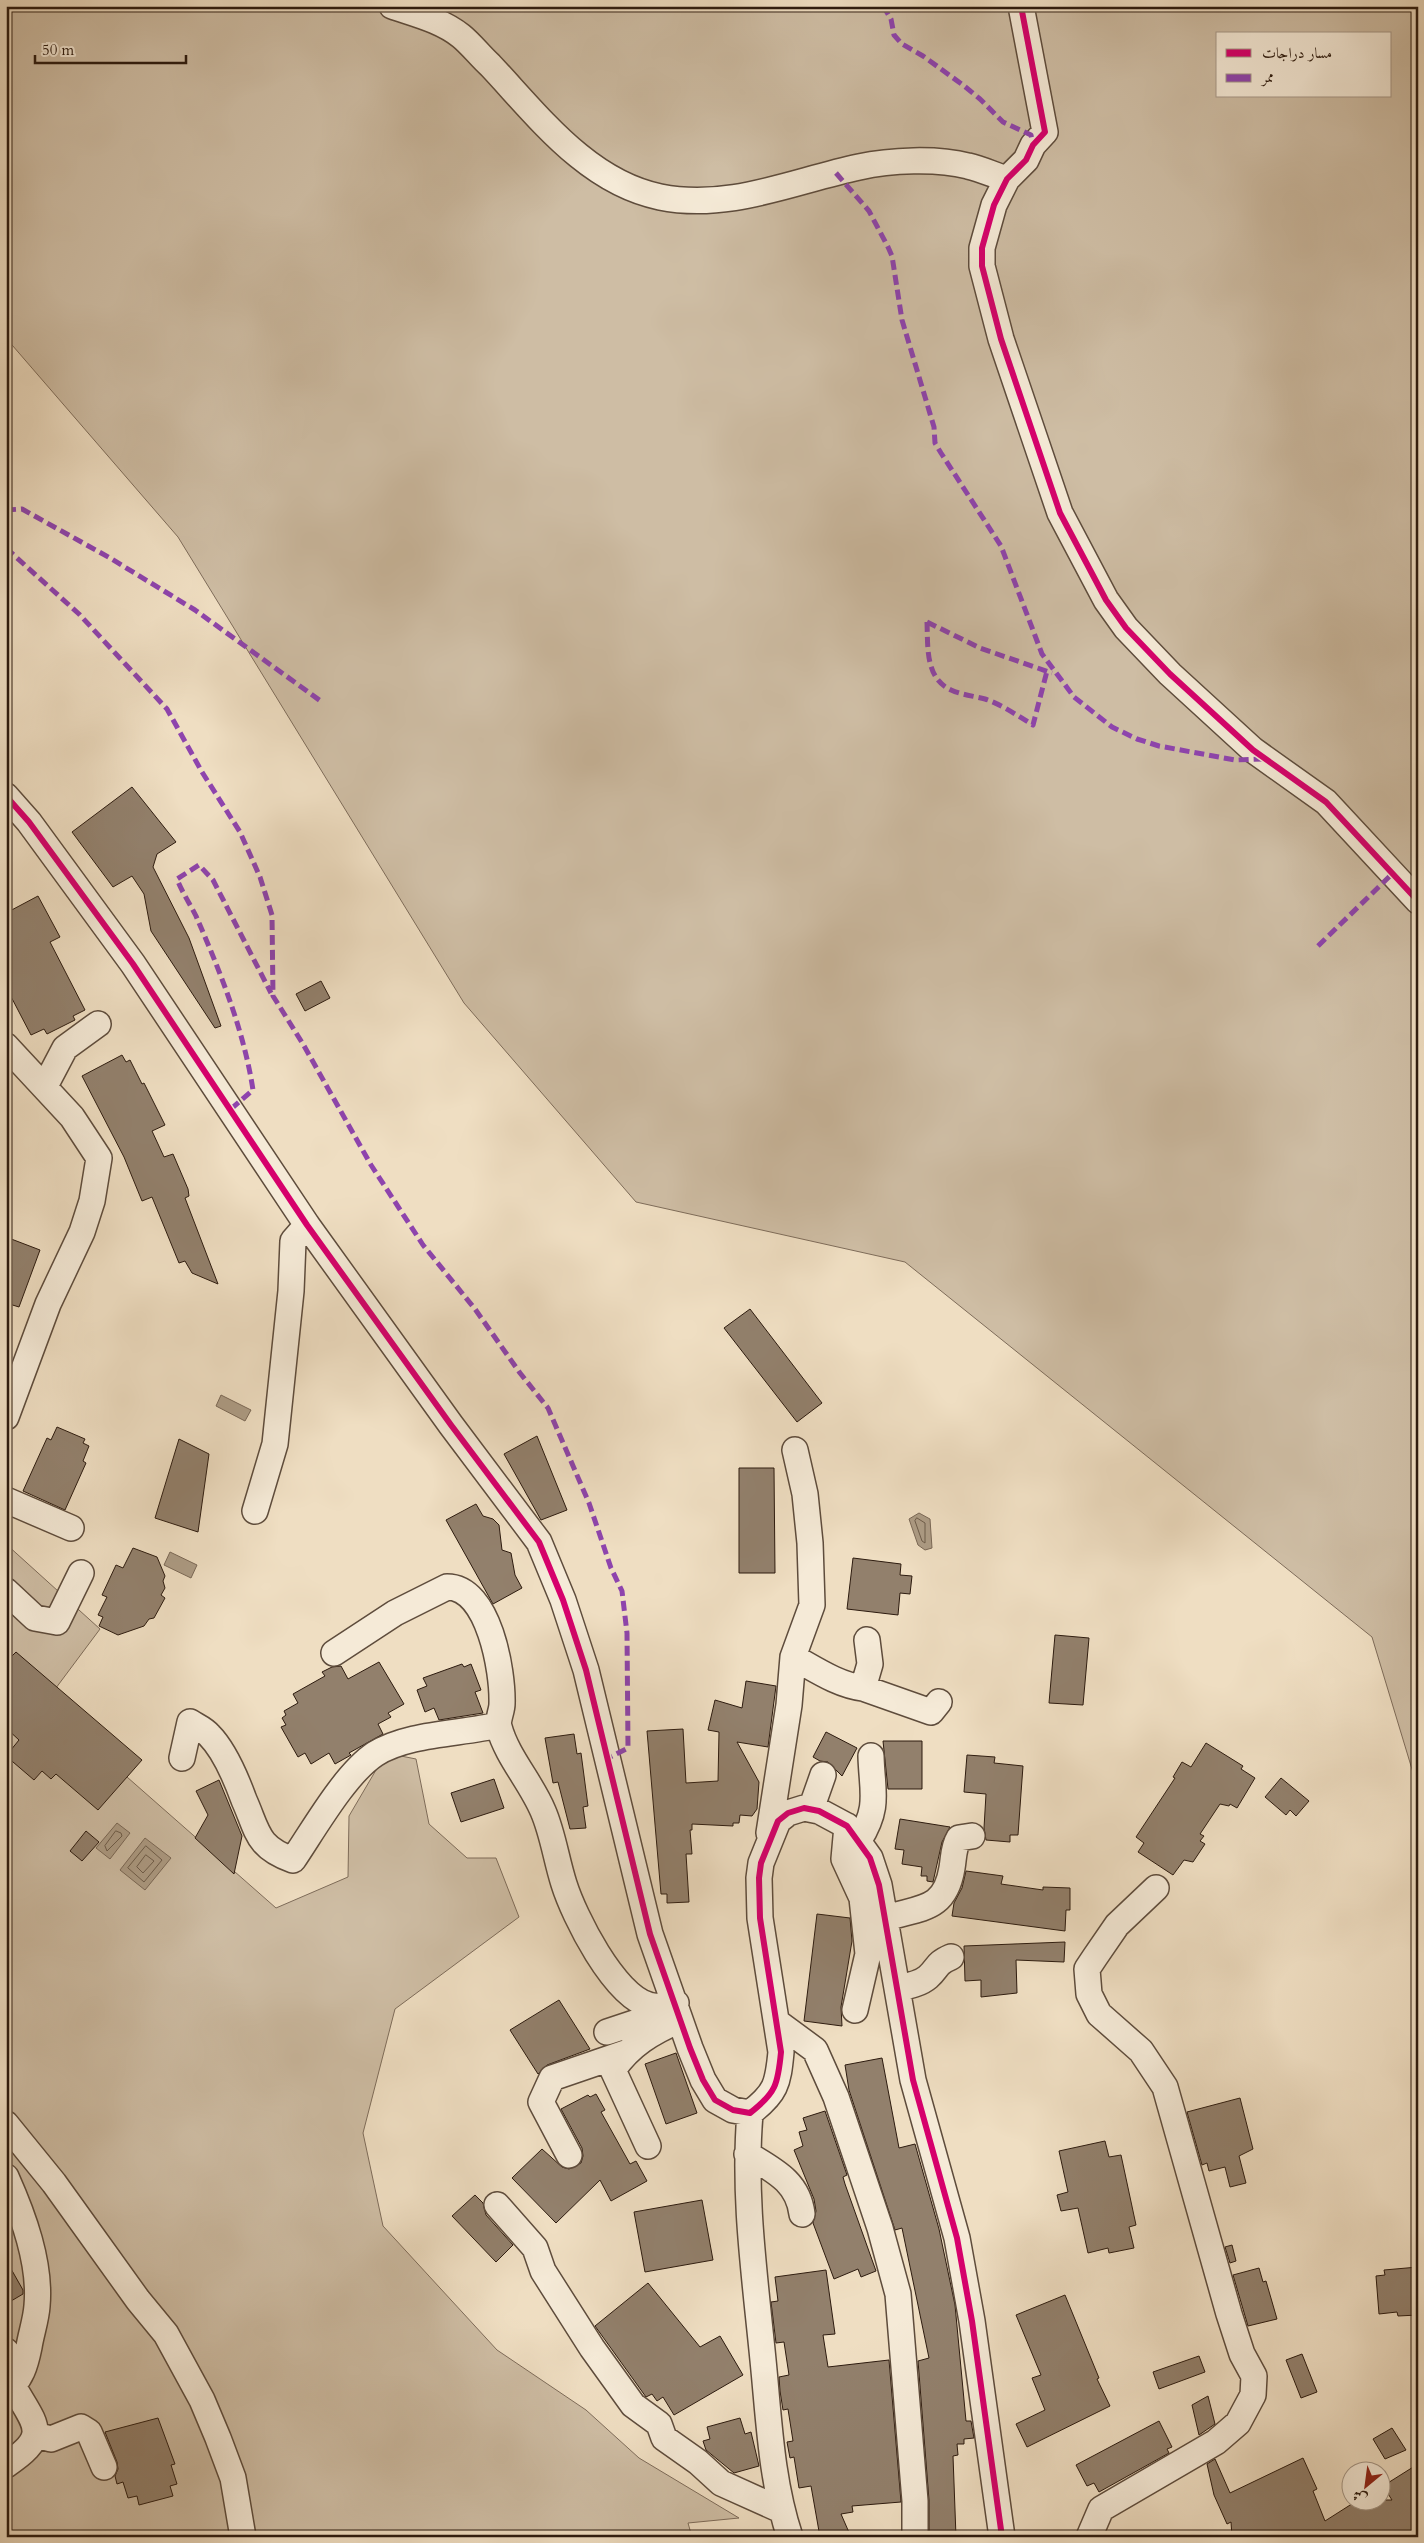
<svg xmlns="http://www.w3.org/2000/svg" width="1424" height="2543" font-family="Cardo,Amiri,serif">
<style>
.green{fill:#cebda4;stroke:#7e6c5a;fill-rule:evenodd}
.water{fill:#ad9c85;stroke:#7a6856}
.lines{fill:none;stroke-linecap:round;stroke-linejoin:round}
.shore{stroke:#6d5c4a;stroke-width:1}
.building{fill:#92806c;stroke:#2d1b0f}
.minor-casing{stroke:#5e4c3c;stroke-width:28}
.minor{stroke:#f5ead7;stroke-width:25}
.quiet{stroke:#8e44ad;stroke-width:5;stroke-dasharray:10 5;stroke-linecap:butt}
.cycleway-casing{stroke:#f5ead7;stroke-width:9}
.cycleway{stroke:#d6006c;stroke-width:6}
</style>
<rect width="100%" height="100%" fill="#efdec2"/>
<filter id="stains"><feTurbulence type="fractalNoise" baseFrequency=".004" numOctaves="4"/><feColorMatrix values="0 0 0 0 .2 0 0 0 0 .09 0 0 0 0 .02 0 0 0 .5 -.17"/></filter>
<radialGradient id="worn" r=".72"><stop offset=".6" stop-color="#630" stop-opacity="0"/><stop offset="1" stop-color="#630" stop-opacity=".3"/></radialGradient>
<path class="green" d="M6,6H1418V1789L1372,1637L905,1262L636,1202L464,1003L178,537L6,338ZM1218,34H1390V96H1218Z
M6,1544L100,1629L44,1704L276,1908L348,1877L349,1816L386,1753L416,1759L429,1824L467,1858H496L519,1917L395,2009L363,2133L383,2226L497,2350L586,2410L639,2458L739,2518L688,2523L692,2537H6Z"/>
<path class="water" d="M221,1395L251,1410L245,1421L216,1406Z
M919,1513L930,1519L932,1548L925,1550L918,1545L909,1519Z
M170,1552L197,1565L191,1578L164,1565Z
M117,1823L130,1833L110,1859L96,1848Z
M145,1838L171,1858L145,1890L120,1870Z"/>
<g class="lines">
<path class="shore" d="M917,1518L925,1523V1543L922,1541L915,1521Z
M116,1831L121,1833L122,1836L107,1851L105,1846Z
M146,1846L162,1860L144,1882L128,1868Z
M146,1855L154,1861L143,1873L137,1867Z"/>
</g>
<path class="building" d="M132,787L176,842L157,854L153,867L189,938L221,1026L215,1028L151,931L144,894L132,876L113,887L72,832Z
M38,896L60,937L50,942L85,1010L73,1016L75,1020L47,1034L44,1029L31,1035L6,987V913Z
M321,981L330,998L305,1011L296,994Z
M122,1055L126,1062L130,1060L142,1084L144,1083L165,1125L152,1131L164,1157L173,1154L188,1189L189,1196L185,1198L218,1284L192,1273L185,1261L179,1263L152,1197L142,1201L124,1157L82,1076Z
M6,1237L40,1250L19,1307L6,1303Z
M750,1309L822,1403L797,1422L724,1328Z
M57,1427L85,1439L83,1443L89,1446L83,1461L86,1463L65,1510L23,1491L47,1438L51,1440Z
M537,1436L567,1510L541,1520L504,1454Z
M179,1439L209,1454L198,1532L155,1518Z
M739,1468H774L775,1573H739Z
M476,1504L483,1516L493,1519L499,1525L502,1550L511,1553L515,1575L522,1588L493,1604L446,1520Z
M133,1548L157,1557L165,1576L163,1581L165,1588L161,1595L165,1598L154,1618L149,1619L144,1626L118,1635L99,1626L103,1617L98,1615L107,1597L102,1595L116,1565L123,1568Z
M853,1558L901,1564L900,1575L912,1576L910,1594L900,1593L898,1615L847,1609Z
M1055,1635L1089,1638L1083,1705L1049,1703Z
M16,1652L142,1760L98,1810L56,1774L51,1779L42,1771L34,1780L6,1756L19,1740L6,1728V1662Z
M379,1662L404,1704L388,1713L391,1717L378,1724L383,1734L349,1753L351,1755L335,1764L329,1753L311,1764L305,1753L298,1757L281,1727L286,1725L282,1718L286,1715L284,1711L298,1703L293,1694L325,1676L322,1672L332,1667L341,1666L348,1679Z
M462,1664L464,1667L471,1664L481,1690L475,1692L483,1713L439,1720L434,1708L425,1712L417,1690L427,1686L423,1678Z
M746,1681L776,1686L768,1747L737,1742L759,1782L757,1809L752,1816L740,1815L739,1823H733V1826L692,1824V1830H690L692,1854H686L689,1902L667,1903V1894H661L647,1731L683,1729L686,1783L718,1781L719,1732L708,1730L715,1700L742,1708Z
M826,1732L857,1748L842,1776L828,1762L820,1761L813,1757Z
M574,1734L577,1754L581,1753L588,1806L583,1807L586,1828L570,1829L558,1782L553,1783L545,1738Z
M883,1741H922V1789H888Z
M1206,1743L1243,1766L1241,1769L1255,1778L1237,1808L1230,1804L1229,1806L1220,1804L1200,1834L1204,1836L1200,1841L1205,1844L1193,1862L1184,1860L1173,1875L1138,1852L1144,1843L1136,1837L1175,1778L1173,1777L1182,1762L1191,1767Z
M967,1755L995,1757L994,1763L1023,1766L1018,1835H1010V1842L986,1840L984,1828L986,1794L964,1792Z
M1281,1778L1309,1801L1296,1816L1290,1810L1286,1815L1265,1797Z
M494,1779L504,1808L461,1822L451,1793Z
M219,1780L242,1836L234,1874L195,1838L208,1815L196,1791Z
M900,1819L950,1827L942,1842L933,1882L927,1881V1876H921L922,1867L902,1864L904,1850L895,1849Z
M86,1831L99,1842L82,1861L70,1851Z
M966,1871L1003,1876L1001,1884L1043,1890V1887L1070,1888V1910H1066L1065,1931L952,1916L954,1903L962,1888Z
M817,1914L850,1918L852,1941L841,2007L842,2026L804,2021Z
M1065,1942L1064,1962L1016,1960L1017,1993L981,1997V1980L965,1981L964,1946Z
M559,2000L590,2049L547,2065L538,2074L510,2030Z
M676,2053L697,2113L666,2124L645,2064Z
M882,2058L899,2148L915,2144L939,2229L955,2305L966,2421H971L974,2438L964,2439V2444H957L958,2455L953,2456L956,2537L929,2535V2500L918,2361L929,2358L902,2228L895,2230L849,2090L845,2065Z
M596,2094L605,2110L601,2112L630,2164L636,2161L647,2181L611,2201L600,2180L556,2223L512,2178L542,2149L562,2167L569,2169L581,2163L583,2156L582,2148L561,2109L588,2095L590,2097Z
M1240,2098L1253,2149L1239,2156L1246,2183L1230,2187L1225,2167L1209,2171L1207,2163L1202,2165L1187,2112Z
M825,2111L847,2175L843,2177L845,2184L876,2271L861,2277L858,2269L834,2279L813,2223L816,2211L814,2199L794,2150L803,2146L799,2132L807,2130L803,2118Z
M1105,2141L1109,2157L1121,2155L1136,2225L1129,2227L1134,2248L1109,2253L1108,2248L1088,2253L1078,2208L1061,2211L1057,2195L1068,2192L1059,2151Z
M475,2195L483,2203L486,2215L513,2245L496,2262L452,2216Z
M702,2200L713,2260L645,2272L634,2212Z
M1232,2245L1236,2261L1230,2263L1225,2247Z
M6,2260L23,2290V2294L6,2304Z
M1418,2267V2315L1398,2316L1397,2312L1379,2314L1376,2276L1385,2275L1384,2270Z
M1259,2268L1263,2282L1266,2281L1277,2319L1248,2326L1233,2275Z
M826,2270L835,2334L823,2335L828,2367L889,2360L901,2502L852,2506L853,2512L841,2514L851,2537H820L811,2486L799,2488L794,2457L790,2458L787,2442L793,2441L788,2409L783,2410L780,2391L779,2377L789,2375L784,2342L776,2343L771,2302L778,2301L775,2277Z
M648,2283L700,2347L720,2336L743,2375L674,2415L663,2397L657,2401L652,2394L646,2397L595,2326Z
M1065,2295L1099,2378L1097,2379L1110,2406L1027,2447L1016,2424L1045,2410L1032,2378L1041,2375L1016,2315Z
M1302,2354L1317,2392L1301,2398L1286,2360Z
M1199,2356L1205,2372L1159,2389L1153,2372Z
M1208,2396L1215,2424L1199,2435L1192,2405Z
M158,2418L175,2464L171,2465L177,2484L170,2486L173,2496L139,2505L137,2496L128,2498L123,2482L117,2484L115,2476L118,2469L117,2462L105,2432Z
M740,2418L745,2434L751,2432L759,2466L734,2473L706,2450L703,2441L710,2439L707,2427Z
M1159,2421L1172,2447L1167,2449L1169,2453L1099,2492L1094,2483L1087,2486L1076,2465Z
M1392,2428L1406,2450L1385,2459L1373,2439Z
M1303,2458L1317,2489L1313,2491L1325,2521L1358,2500H1392L1383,2486L1418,2464V2526L1401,2537H1232L1231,2522L1227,2524L1214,2495L1207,2464L1215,2459L1230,2493Z"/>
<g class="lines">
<defs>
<path id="minor" d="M392,6C415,14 441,20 461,36C471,44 480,56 490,65C538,116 587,182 660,197C729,211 793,181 859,167C890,160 937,158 968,166C981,169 994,175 1007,179
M1021,6L1045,132L1033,145L1026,160L1007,179L994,205L982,248V266L1001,339L1060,513L1106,600L1126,628L1170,674L1253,750L1326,802L1418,901
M6,796L29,822L133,964L307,1225L451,1425L539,1542L563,1600L586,1670L650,1934L690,2048L703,2080L715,2100L733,2110L750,2113C776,2093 778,2084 781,2052L760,1918L759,1878L761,1863L778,1821L788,1813L804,1808L819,1811L847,1826L870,1858L879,1885L913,2080L957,2238L972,2321L1002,2537
M6,1046L72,1117L99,1158L92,1201L82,1232L48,1304L6,1417
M45,1086L65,1048L98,1024
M6,1500L71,1528
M255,1511L275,1444L291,1291L293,1241L307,1225
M6,1591L35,1618L57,1622L81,1573
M334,1653L395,1613L447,1587C489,1587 503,1671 502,1704C502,1711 497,1720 499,1727C507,1757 531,1782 543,1811C553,1834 556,1859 564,1884C574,1916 614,1996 649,2005C657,2008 668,2005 676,2003
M793,1657C815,1669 838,1685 863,1688L870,1664L867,1640
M863,1688L931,1712L939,1702
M182,1758L190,1722C196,1726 204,1729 209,1735C225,1751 236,1778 244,1800C258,1831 256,1847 293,1860C314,1829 345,1774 375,1754C408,1733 461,1734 498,1725
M811,1809L823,1775
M847,1826L844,1859L862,1898L868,1954L855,2010
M769,1833L789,1705L793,1657L812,1605L810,1543L805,1494L795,1450
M859,1840C880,1807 872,1792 871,1756
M886,1918C921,1907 945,1911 952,1868C954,1857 953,1848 959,1838L972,1836
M898,1988C908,1986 920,1984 928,1977C939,1967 935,1964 951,1957
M777,2022L815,2050L836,2097L880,2228L898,2294L915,2501V2537
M607,2032L646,2019L661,2006
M750,2113C743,2197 755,2277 763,2360C769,2419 771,2480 790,2537
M6,2124L54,2183L138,2300L166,2334L202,2400L218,2438L233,2478L243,2537
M648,2146L613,2070C630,2045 652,2032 680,2020
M747,2154C773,2170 798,2181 802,2214
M569,2155L541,2102L552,2078L625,2053
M6,2177C23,2215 41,2263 37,2306C36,2320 31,2334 29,2347C26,2362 21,2383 6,2389
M497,2205L535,2248L543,2271L592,2348L633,2405L659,2424L664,2438L698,2462L721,2483L781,2510
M6,2351L12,2359L17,2378
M36,2435L51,2439L81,2427L89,2432L104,2467
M6,2465C51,2435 36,2426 13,2386
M1089,2537L1101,2509L1216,2442L1238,2423L1253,2395L1254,2376L1242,2354L1229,2314L1165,2087L1141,2051L1099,2014L1089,1994L1087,1969L1095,1957L1117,1925L1156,1888"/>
</defs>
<use href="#minor" class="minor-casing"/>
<use href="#minor" class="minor"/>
<path class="quiet" d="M883,6L891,19L894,35L902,44L923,56L963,85L980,99L1003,122L1031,135L1033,145
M836,173L869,211L888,247L892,256L902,320L934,427L935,443L941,453L1001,546L1042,654L1074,697L1112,727L1137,739L1159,746L1235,760L1264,759
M6,510L22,509L110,558L195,610L322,702
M6,548L79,614L167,709L202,772L240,832L260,877L272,915L273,996L303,1044L371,1165L423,1245L475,1309L520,1373L548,1408L589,1503L611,1568L622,1591L627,1633L628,1748L608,1758
M927,622C928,647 925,678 951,690C962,695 974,696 985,699C1001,704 1018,716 1033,725L1047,671
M927,622L980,648L1052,673
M1318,946L1392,874
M231,1109L253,1090C244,1031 220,971 196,916C190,904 182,892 177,879L199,865L213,880L271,993"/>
<defs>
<path id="cycleway" d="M1021,6L1045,132L1033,145L1026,160L1007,179L994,205L982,248V266L1001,339L1060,513L1106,600L1126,628L1170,674L1253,750L1326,802L1418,901
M6,796L29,822L133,964L307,1225L451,1425L539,1542L563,1600L586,1670L650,1934L690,2048L703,2080L715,2100L733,2110L750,2113C776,2093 778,2084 781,2052L760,1918L759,1878L761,1863L778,1821L788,1813L804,1808L819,1811L847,1826L870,1858L879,1885L913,2080L957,2238L972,2321L1002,2537"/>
</defs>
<use href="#cycleway" class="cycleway-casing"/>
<use href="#cycleway" class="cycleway"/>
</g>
<rect width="1424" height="2543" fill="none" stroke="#efdec2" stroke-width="25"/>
<rect x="8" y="8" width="1409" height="2528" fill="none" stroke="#2d1b0f" stroke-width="2.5"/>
<rect x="12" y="12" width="1399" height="2518" fill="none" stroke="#2d1b0f"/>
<rect x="1216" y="32" width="175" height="65" fill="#f5ead7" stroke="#a59787"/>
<rect x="1226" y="49" width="25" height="8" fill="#d6006c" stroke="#a59787"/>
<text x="1262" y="58" font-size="15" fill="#2d1b0f">مسار دراجات</text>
<rect x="1226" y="74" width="25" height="8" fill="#8e44ad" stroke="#a59787"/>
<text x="1262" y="82" font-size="15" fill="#2d1b0f">ممر</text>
<g transform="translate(1366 2486) rotate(209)"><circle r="24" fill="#f5ead7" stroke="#a59787"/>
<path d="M0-4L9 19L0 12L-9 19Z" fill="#8f2418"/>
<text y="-8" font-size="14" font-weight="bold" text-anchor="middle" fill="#2d1b0f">ش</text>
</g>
<path d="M35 55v8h151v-8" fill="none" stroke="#2d1b0f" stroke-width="2.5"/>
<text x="42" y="55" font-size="15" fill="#2d1b0f" stroke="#f5ead7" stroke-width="4" paint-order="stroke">50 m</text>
<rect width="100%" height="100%" filter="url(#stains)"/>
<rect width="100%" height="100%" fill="url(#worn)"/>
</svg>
